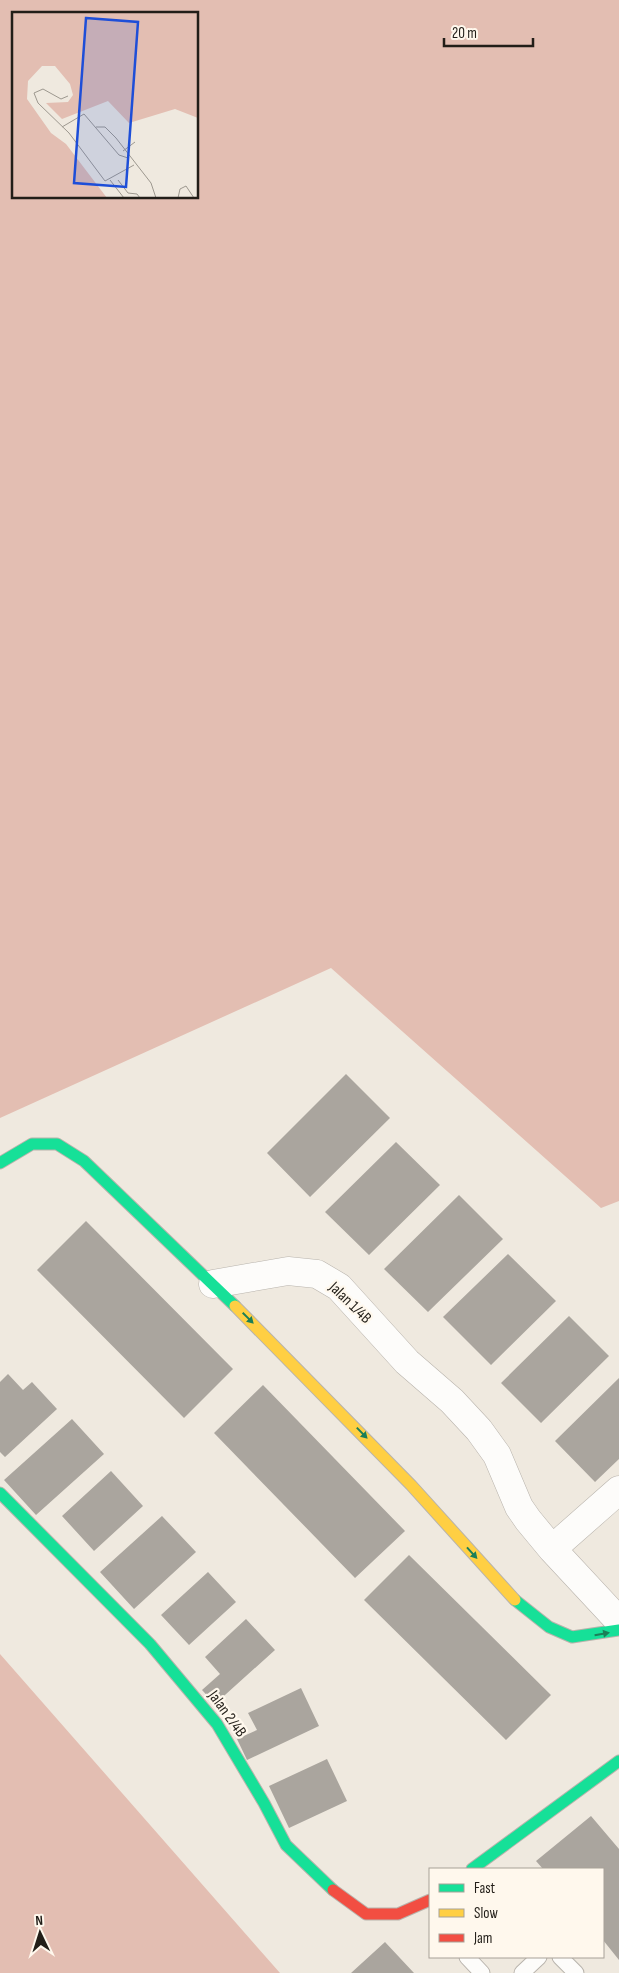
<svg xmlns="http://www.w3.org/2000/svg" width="619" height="1973" font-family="'Sofia Sans Condensed',sans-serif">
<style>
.forest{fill:#e3beb2;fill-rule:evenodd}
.building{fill:#aaa59e}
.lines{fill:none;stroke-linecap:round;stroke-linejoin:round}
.lane-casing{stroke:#b8b3ac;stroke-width:17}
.street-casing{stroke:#b8b3ac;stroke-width:29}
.fast-casing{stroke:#b8b3ac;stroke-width:13}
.slow-casing{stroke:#b8b3ac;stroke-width:13}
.jam-casing{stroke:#b8b3ac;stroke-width:13}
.lane{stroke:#fdfcfa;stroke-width:15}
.street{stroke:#fdfcfa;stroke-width:28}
.fast{stroke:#16e098;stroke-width:11}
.slow{stroke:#ffcf43;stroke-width:11}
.jam{stroke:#f24e42;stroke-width:11}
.oneway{fill:#1c7f58}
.labels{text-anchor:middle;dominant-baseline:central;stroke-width:4.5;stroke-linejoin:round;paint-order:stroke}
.street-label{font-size:16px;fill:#221e18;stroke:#fff8ed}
.inset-road{fill:none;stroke:#9d988f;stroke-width:1}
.view{fill:#1d4ed8;fill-opacity:0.15;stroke:#1d4ed8;stroke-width:2.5}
.inset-edge{fill:none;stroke:#221e18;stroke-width:2.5}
</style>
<rect width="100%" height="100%" fill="#efe9df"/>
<path class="forest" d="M0,0H619V1201L601,1208L331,968L0,1118ZM14,14H198V198H14Z
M0,1654L280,1973H0Z"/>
<path class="building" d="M346,1074L390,1118L310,1197L267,1153Z
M396,1142L440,1185L369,1255L325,1212Z
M459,1195L503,1239L428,1312L384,1269Z
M86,1221L233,1369L184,1418L37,1270Z
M508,1254L556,1301L491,1365L443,1317Z
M569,1316L609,1356L541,1423L501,1383Z
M8,1374L23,1390L32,1382L57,1409L5,1457L0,1452V1382Z
M619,1378V1459L595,1482L555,1441Z
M263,1385L405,1531L355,1578L214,1433Z
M72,1419L104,1454L36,1515L4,1480Z
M111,1471L143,1506L94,1551L62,1516Z
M162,1516L196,1552L134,1609L100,1572Z
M409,1555L551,1695L506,1740L364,1600Z
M208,1572L236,1602L189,1645L161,1615Z
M246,1619L275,1650L215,1704L202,1690L220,1674L205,1657Z
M301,1688L319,1726L247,1760L237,1739L257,1730L248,1713Z
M327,1759L347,1801L289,1828L269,1786Z
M591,1816L619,1849V1960L603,1940V1869H543L536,1861Z
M385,1942L414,1973H351Z"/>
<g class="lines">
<defs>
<path id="lane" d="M467,1957L482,1973
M560,1957L576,1973
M522,1973L539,1957"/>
<path id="street" d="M213,1284L288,1271L317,1274L339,1287L407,1362L452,1401L479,1430L497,1455L519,1507L528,1520L552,1549L619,1621
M552,1549L619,1490"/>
<path id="fast" d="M0,1163L32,1144H57L84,1161L235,1306
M0,1493L150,1644L217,1724L264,1803L286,1845L333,1890
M515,1600L549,1627L572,1637L619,1630
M472,1869L619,1761"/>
<path id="slow" d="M235,1306L411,1485L515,1600"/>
<path id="jam" d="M333,1890L366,1914H398L430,1900"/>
</defs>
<use href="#lane" class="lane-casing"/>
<use href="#street" class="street-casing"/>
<use href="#fast" class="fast-casing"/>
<use href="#slow" class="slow-casing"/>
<use href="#jam" class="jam-casing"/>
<use href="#lane" class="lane"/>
<use href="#street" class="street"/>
<use href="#fast" class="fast"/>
<use href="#slow" class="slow"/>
<use href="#jam" class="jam"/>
</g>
<defs><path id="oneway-solid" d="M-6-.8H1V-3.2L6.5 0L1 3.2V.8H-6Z" transform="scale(1.25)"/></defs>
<g class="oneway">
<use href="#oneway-solid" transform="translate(248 1318) rotate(45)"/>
<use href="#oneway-solid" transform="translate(362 1433) rotate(46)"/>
<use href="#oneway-solid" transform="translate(472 1553) rotate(48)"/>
<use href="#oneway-solid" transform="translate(602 1634) rotate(-10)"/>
</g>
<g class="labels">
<g class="street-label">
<text transform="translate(350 1303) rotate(44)">Jalan 1/4B</text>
<text transform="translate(227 1714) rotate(54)">Jalan 2/4B</text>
</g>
</g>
<g transform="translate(12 12)">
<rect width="186" height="186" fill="#efe9df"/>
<path d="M0,1H186V106L163,97L117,111L96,89L50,107L34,91L56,90L61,83L58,72L43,54H30L16,69L15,87L39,121L54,132L95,186H0Z" fill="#e3beb2"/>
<path class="inset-road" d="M56,84L49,87L31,77L22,81L26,91L57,121L93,169L122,153M50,115L72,102L107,143L116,146M84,115H93L104,126L139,171L144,186M111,139L123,130M98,168L112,186M106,168L116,181L125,182L128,186M166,186L168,177L174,174L182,186"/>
<path class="view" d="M74,6L126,10L114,175L62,171Z"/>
<rect width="186" height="186" class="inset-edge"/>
</g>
<rect x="429" y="1868" width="175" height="90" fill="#fff8ed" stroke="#a7a198"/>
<rect x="439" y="1884" width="25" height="8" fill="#16e098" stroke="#a7a198"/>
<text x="474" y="1893" font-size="15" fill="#221e18">Fast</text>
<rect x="439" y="1909" width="25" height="8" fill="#ffcf43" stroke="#a7a198"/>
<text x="474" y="1918" font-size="15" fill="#221e18">Slow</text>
<rect x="439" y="1934" width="25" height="8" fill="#f24e42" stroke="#a7a198"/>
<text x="474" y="1943" font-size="15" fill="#221e18">Jam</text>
<g transform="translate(40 1933) rotate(356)" stroke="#fff8ed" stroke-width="4" paint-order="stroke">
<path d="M0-4L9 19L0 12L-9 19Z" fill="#221e18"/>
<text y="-8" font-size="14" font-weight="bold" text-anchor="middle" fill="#221e18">N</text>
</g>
<path d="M444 38v8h89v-8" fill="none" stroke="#221e18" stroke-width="2.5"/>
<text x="452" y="38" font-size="15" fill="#221e18" stroke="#fff8ed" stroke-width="4" paint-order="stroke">20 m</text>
</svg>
